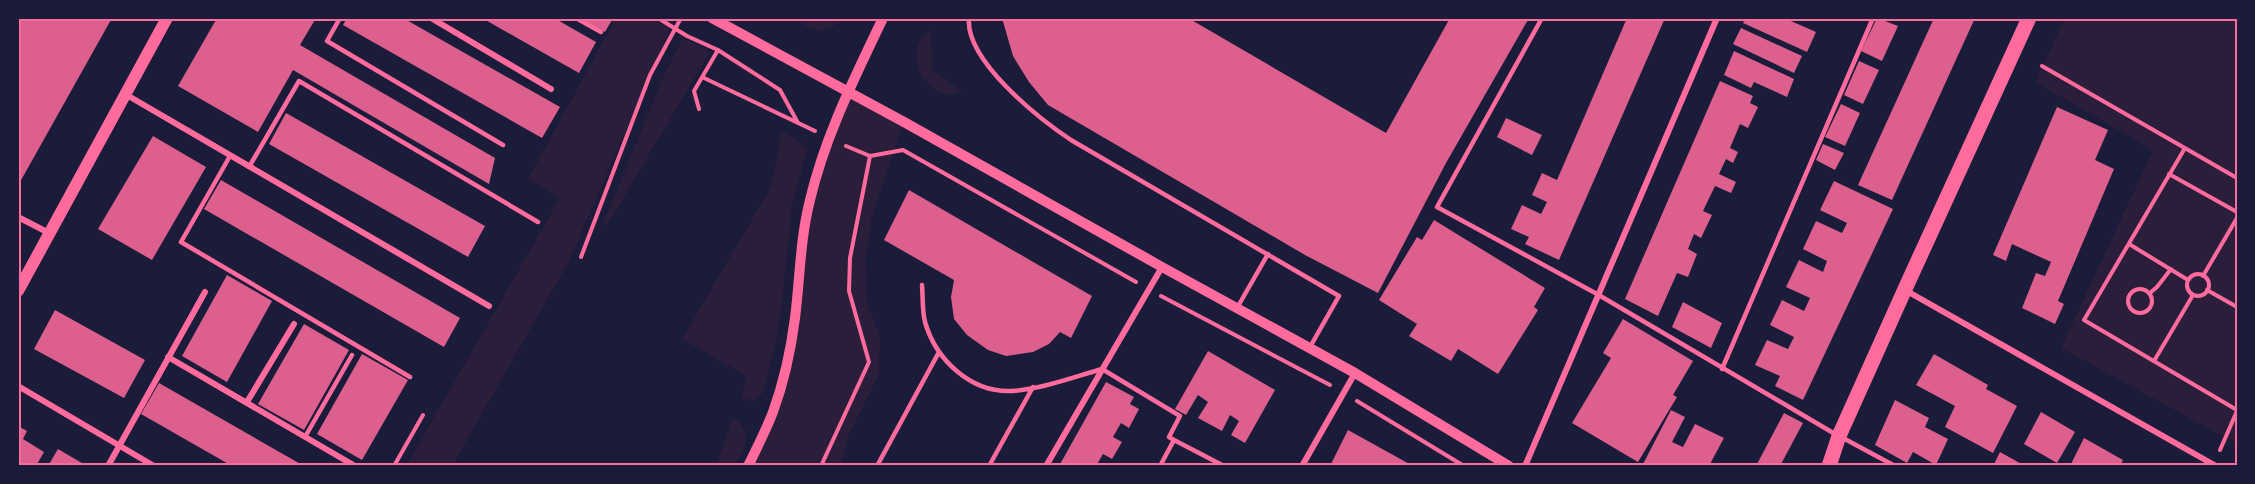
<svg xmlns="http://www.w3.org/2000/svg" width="2255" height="484" font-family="'Noto Serif',serif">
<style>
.green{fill:#2a1e3b}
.building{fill:#dd5f8e}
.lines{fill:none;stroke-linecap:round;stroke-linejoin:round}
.path{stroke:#ff6b9d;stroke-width:4}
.service{stroke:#ff6b9d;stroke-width:4.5}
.minor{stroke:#ff6b9d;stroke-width:6}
.tertiary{stroke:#ff6b9d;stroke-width:10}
.secondary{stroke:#ff6b9d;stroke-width:12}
.primary{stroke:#ff6b9d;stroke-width:15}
.neatline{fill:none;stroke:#ff6b9d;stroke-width:2}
</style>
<rect width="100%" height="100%" fill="#1b1b3a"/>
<path class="green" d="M616,18H651L670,29L568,263L452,466H406L560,198L528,179Z
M792,18H844C823,37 815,31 792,18Z
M2065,18H2237V444L2061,348L2153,150L2035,82Z
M931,31L932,70L961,91C929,108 897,49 931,31Z
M683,38L710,52L606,227L603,224L662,80Z
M847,92L904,122L872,216L866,258L867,304L880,336L879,375L849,434L841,466H748L786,364L809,201Z
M782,131L807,148L792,206L781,312L774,349L763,393L753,401L741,397L747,376L682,339L771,187Z
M733,417C755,434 745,446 735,466H716Z"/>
<path class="building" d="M18,18H112L20,182L18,181Z
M217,18H316L300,45L495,158L489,184L293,70L258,132L178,86Z
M347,18H403L560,107L542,138L343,25Z
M482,18H554L596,42L579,73Z
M580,18H613L605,32Z
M1002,18H1188L1386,133L1450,18H1529L1446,163L1378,293L1305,255L1048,105L1029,82L1013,56Z
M1627,18H1665L1559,260L1525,244L1529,237L1511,229L1522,205L1541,214L1547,202L1532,195L1542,173L1557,180Z
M1745,18H1784L1816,32L1807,52L1743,23Z
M1877,18L1898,26L1882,61L1861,51Z
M1934,18H1975L1892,200L1858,185Z
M1741,28L1802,56L1794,73L1733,44Z
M1734,51L1794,79L1787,97L1754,82L1751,88L1724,75Z
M1859,61L1879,70L1863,104L1844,95Z
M1720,81L1753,96L1750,103L1758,107L1748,128L1740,124L1730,148L1738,152L1733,163L1726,159L1719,174L1736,182L1731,193L1715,186L1703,211L1712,215L1701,238L1694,234L1688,249L1697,254L1688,277L1677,273L1658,316L1625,299Z
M1841,104L1860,113L1845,146L1825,137Z
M2057,107L2108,130L2095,160L2114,169L2058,301L2064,304L2055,324L2022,308L2036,273L2045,276L2051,262L2012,244L2006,261L1993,255Z
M286,113L485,226L468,257L269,144Z
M1506,118L1542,135L1532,155L1497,137Z
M153,136L206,167L152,260L98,229Z
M1823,144L1844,153L1835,170L1816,160Z
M221,180L460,318L444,347L204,209Z
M1834,181L1893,209L1803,400L1775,386L1780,376L1755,365L1767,340L1788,349L1794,337L1770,325L1782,300L1804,311L1810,298L1786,287L1799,260L1823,272L1827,261L1803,249L1816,221L1842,233L1847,223L1820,210Z
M909,190L1092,296L1071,338L1060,332L1049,344L1033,352L1006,356L988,350L967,335L954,319L951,297L954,280L884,240Z
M1434,220L1545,288L1534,307L1538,310L1498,374L1458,349L1451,361L1409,336L1417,324L1379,300L1417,237L1422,240Z
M227,275L272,301L227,382L182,356Z
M1683,302L1722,323L1711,348L1672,327Z
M55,310L145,360L124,398L34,349Z
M1623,319L1693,361L1673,395L1677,397L1638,462L1572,423L1611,358L1603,353Z
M304,324L349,350L304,430L258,404Z
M1208,351L1275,390L1245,443L1231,435L1239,421L1230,415L1222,431L1198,418L1208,402L1198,395L1186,415L1175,409Z
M362,354L408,380L362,460L317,434Z
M1934,354L1988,385L1986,389L2017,406L1993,453L1945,427L1955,406L1916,385Z
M1106,382L1134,397L1130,404L1139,409L1129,428L1121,423L1113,437L1122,442L1112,459L1103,454L1096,466H1059Z
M159,383L304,466H232L141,414Z
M1895,400L1929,418L1925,427L1948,439L1936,465L1913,452L1907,463L1875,445Z
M1671,410L1685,417L1672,442L1683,447L1695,424L1724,438L1710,464L1714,466H1642Z
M2041,412L2075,432L2057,463L2024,444Z
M1784,413L1803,423L1780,466H1756Z
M18,426L27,431L23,439L44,452L36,466H18Z
M1348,430L1413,466H1330Z
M2084,438L2123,460L2120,466H2070Z
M58,449L87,466H48Z
M2000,452L2025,466H1993Z"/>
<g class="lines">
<path class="path" d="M658,18L687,36L718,50L780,90L798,123
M2042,66L2237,178
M702,77L815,131
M699,109L694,91L718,50
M846,146L870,156L903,150L1136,282
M2185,148L2084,320L2237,410
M2169,174L2237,212
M2129,244L2188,280
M581,257L650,75L681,18
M2187 285a11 11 0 1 1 22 0a11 11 0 1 1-22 0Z
M2203,276L2237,218
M2128 301a12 12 0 1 1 24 0a12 12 0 1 1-24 0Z
M2207,290L2237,307
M2150,293L2157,287L2171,269
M1161,296L1330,385
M2154,361L2193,295
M1357,401L1464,466
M2220,450L2237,411
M394,466L423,415
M821,466L869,362L849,291L850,258L870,156"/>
<path class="service" d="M340,18L327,41L503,145
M576,18L601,32
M969,18C965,60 1038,118 1071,140L1339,296L1310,347
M1542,18L1437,207L1597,294L1835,434
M230,156L181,242L410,377
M249,167L299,81L538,222
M922,285C923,297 922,310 925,322C936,360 971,393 1012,391C1042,389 1074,377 1102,369L1180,416L1169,437L1174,440
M1237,308L1268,254
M1722,369L1873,18
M305,437L352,355
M1843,438L1895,466
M877,466L939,352
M989,466L1033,387
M1160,466L1174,440L1224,466"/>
<path class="minor" d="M431,18L551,89
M125,94L489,306
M18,217L49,233
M1905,290L2216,466
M168,357L355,466
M18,386L154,466
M247,402L294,324
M108,466L205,292
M1046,466L1162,267
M1302,466L1355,373
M1525,466L1717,18"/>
<path class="tertiary" d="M712,18L904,122L1162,267L1355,373L1509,466
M748,466C757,448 766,430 773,412C784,382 791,349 795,318C800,279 800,239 810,200C825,136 855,77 883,18"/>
<path class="secondary" d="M18,291L167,18"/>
<path class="primary" d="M1829,466L1839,436L1905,289L2029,18"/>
</g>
<rect width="2255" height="484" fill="none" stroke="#1b1b3a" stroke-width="39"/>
<rect x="20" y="20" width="2216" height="444" class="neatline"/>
</svg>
